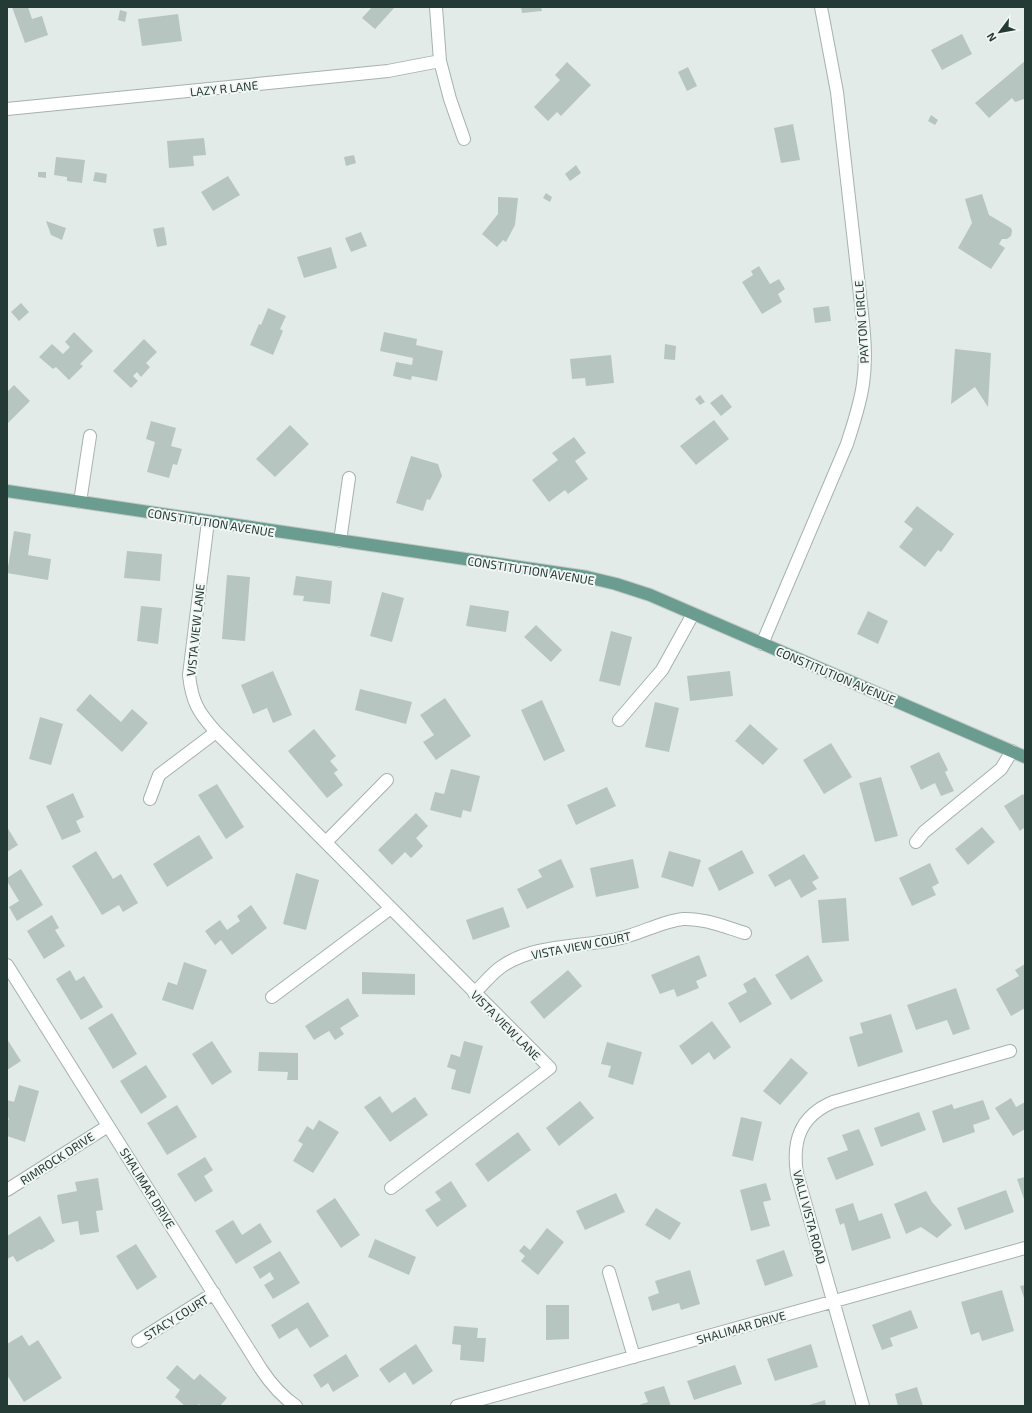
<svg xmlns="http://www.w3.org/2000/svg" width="1032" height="1413" font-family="'Exo 2',sans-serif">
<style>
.building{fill:#b7c5c0}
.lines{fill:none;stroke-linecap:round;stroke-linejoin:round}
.street-casing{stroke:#a5b2ae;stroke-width:14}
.primary-casing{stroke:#c2c8c6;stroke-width:14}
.street{stroke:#fff;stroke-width:12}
.primary{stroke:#6a9c90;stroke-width:12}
.labels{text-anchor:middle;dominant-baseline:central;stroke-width:4;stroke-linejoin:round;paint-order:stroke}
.street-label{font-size:12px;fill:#243a34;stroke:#f2f7f5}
</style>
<rect width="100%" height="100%" fill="#e2ebe7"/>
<path class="building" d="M12,7H28L32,19L42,16L48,35L25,43Z
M372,7H395L375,29L362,18Z
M521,7H541L542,11L522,13Z
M120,10L127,12L125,22L118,20Z
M178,14L182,41L142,46L138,19Z
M962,34L972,54L942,70L931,50Z
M1025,61V95L1024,99L1015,102L1012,98L989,118L975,103Z
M567,62L591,85L561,116L557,112L548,121L534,107L560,80L555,75Z
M688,67L697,86L687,91L678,72Z
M931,115L938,120L935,125L928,121Z
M793,124L800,160L781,163L774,128Z
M204,138L206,155L193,156L194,166L169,168L167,141Z
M354,155L356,163L346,166L344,157Z
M56,157L85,160L82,183L67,181V177L54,175Z
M576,165L581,173L570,181L565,174Z
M38,172H46V178L38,177Z
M95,172L107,174L106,183L93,181Z
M228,176L240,195L213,211L201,192Z
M546,193L552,197L550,202L543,198Z
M982,194L989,215L1011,228L1012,231L1011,236L1007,239H1002L999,244L1005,248L991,269L958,248L972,223L965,199Z
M498,197L518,198L515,225L506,242L503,240L497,247L482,234L498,214Z
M46,221L66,228L62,240L51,235Z
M164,227L167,245L157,247L153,229Z
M361,232L367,246L351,252L345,238Z
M331,247L337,268L304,278L297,257Z
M759,266L770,284L779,279L785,289L778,294L782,302L762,314L742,282L753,275L751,271Z
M21,303L29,312L19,321L11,312Z
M829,306L831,321L815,323L813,308Z
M268,308L286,316L280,329L283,331L273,355L250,345L259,324L261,325Z
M74,332L93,351L80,364L83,366L69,380L56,367L53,369L39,357L52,344L63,354L70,347L65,342Z
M384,332L417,339L416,345L443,351L437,381L412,376L411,380L393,376L396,362L412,365L413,358L380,351Z
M144,339L157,352L146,363L150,367L141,377L137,372L133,376L138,381L131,388L113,371Z
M665,344L676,346L675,360L664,359Z
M955,349L991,353L988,407L975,387L951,404Z
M611,355L614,383L586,386L585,378L572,379L570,359Z
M14,385L30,401L7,424V392Z
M722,394L732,407L721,416L710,403Z
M700,395L705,402L700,405L695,399Z
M714,420L729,439L696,465L680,446Z
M151,421L176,428L171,446L182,449L177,465L173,464L169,478L147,472L155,442L146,439Z
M290,425L309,444L275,477L256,459Z
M574,437L586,453L575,461L588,479L568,494L565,490L549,502L532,480L558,460L552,453Z
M411,456L438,464L442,476L430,500L427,499L423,511L396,503Z
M917,506L954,534L941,552L938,550L925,567L899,547L913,529L904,522Z
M14,531L31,534L28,555L51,559L48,580L7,573Z
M127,551L162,554L160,581L124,578Z
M227,575L250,577L245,641L222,639Z
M296,576L332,581L330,604L303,601L304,596L293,595Z
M382,592L404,598L392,642L370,636Z
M470,605L509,611L506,632L466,626Z
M141,606L162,608L158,644L137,641Z
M868,611L888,621L878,644L857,634Z
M536,625L562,650L551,662L524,637Z
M611,631L632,637L620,686L599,681Z
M273,671L292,715L273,723L267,708L253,714L241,685Z
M730,671L733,696L690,701L687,676Z
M360,689L412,702L406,724L355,710Z
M90,694L121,722L132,709L148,723L122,752L76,710Z
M445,698L471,736L436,760L423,742L434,735L420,715Z
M542,700L565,751L544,761L521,710Z
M655,702L679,708L669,752L645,747Z
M40,717L63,724L51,765L29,759Z
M750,724L778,749L763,765L735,741Z
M314,729L336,756L330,761L338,770L334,773L343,785L327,798L288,751Z
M831,743L852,777L824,794L803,760Z
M939,752L948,770L945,772L954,791L941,796L935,783L921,790L910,766Z
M451,769L480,776L471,812L463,810L461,818L430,810L435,792L444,794Z
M881,777L898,836L875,842L859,783Z
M217,784L244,827L226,839L198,795Z
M607,787L616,806L576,825L567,805Z
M73,793L84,817L76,821L81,832L62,840L46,806Z
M1023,794L1025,797V827L1020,831L1004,806Z
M416,813L428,826L416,838L423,846L411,858L405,852L392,865L378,850Z
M7,827L18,845L7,852Z
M982,827L995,842L968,865L955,849Z
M199,835L213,858L167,887L153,864Z
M742,850L754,873L719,891L708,868Z
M96,851L113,879L121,874L138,903L123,912L119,905L102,915L72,866Z
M669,851L701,860L693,887L661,877Z
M804,854L819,878L812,882L817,889L801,898L790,879L775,887L768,875Z
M561,859L574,887L527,909L517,889L542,877L538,870Z
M633,859L639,888L596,897L590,868Z
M930,863L939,883L932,887L936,895L912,906L899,878Z
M21,869L43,905L17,921L9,907L19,901L7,881V878Z
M296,873L319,880L306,930L283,924Z
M846,898L849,941L822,943L818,900Z
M251,905L267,928L232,955L221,940L215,945L205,931L220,920L227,930L240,921L237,916Z
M503,907L510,927L473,940L466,920Z
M52,915L59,928L55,930L65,946L44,959L27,931Z
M699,955L707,976L696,981L699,988L677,997L674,989L660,994L651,975Z
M808,955L823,981L791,1000L775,975Z
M184,962L207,970L193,1010L162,1000L168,982L177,985Z
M1025,964V1008L1011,1016L996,989L1019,976L1015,970Z
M70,970L76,981L84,976L103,1007L81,1020L56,979Z
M568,970L582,986L544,1019L530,1002Z
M362,972L415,974V995L362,994Z
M755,977L772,1004L740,1023L728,1003L747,992L743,984Z
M956,988L970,1029L953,1035L947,1020L916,1030L907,1005Z
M348,998L359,1016L340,1028L344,1034L335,1040L329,1031L314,1040L305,1026Z
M112,1013L137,1054L113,1069L88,1028Z
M891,1014L903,1052L858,1067L849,1037L863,1033L860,1023Z
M712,1021L731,1047L714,1060L709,1052L692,1065L679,1046Z
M7,1039L21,1061L7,1070Z
M212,1041L232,1072L212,1085L192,1054Z
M464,1041L483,1046L470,1094L451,1089L456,1070L447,1067L451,1054L460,1057Z
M607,1042L642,1052L633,1085L608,1077L611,1066L601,1064Z
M259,1052L298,1053V1080H287L288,1072L258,1071Z
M791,1058L808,1073L780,1105L763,1091Z
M146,1065L167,1097L141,1114L120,1081Z
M19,1085L39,1091L25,1142L7,1136V1124L9,1118H7V1100L14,1102Z
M380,1096L392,1113L415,1097L428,1115L390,1142L364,1107Z
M1011,1098L1016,1107L1025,1102V1129L1013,1136L995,1108Z
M983,1100L990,1119L973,1125L975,1132L943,1143L932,1111L952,1104L954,1109Z
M580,1101L594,1118L559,1146L546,1128Z
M177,1105L197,1137L167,1155L147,1123Z
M919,1112L926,1130L881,1147L874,1128Z
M741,1117L762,1122L753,1161L732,1156Z
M319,1120L339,1132L313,1173L293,1161L303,1144L298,1141L307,1126L313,1130Z
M859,1129L874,1165L836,1180L827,1158L848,1150L842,1135Z
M518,1132L531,1150L488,1182L475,1164Z
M205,1157L213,1170L204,1176L213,1191L195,1202L177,1174Z
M1025,1177V1202L1017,1179Z
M98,1178L103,1210L96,1211L99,1232L80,1235L78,1221L62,1224L57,1195L77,1191L75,1182Z
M451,1181L467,1206L437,1227L425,1210L441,1200L435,1192Z
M766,1183L771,1200L763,1202L770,1226L751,1231L740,1190Z
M1006,1190L1014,1212L965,1230L957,1208Z
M926,1191L929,1196L932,1202L952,1225L937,1238L921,1227L906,1234L894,1204Z
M616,1193L625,1212L585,1230L576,1211Z
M335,1198L360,1235L341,1248L316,1211Z
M853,1203L859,1221L882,1213L891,1238L852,1251L844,1223L840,1225L835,1209Z
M656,1208L681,1223L670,1240L645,1225Z
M40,1216L55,1241L41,1250L40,1249L17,1262L13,1256L7,1259V1236Z
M233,1220L242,1235L260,1223L272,1242L236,1264L215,1231Z
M547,1228L564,1242L538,1275L521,1261L525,1256L519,1251L524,1245L530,1250Z
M375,1239L416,1257L409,1275L368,1257Z
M136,1244L157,1277L137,1290L116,1256Z
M784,1250L793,1276L765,1286L756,1260Z
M280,1251L300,1283L273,1299L264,1285L274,1279L270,1272L260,1279L253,1267Z
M690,1270L700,1304L681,1310L679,1303L652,1311L648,1297L659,1293L655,1281Z
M1025,1285V1301L1020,1286Z
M1002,1290L1014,1331L982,1341L979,1332L971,1335L961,1302Z
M308,1302L329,1336L310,1348L297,1328L279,1339L271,1325Z
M546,1305H569V1339L546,1340Z
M911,1310L918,1328L890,1338L893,1346L882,1350L872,1325Z
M454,1326L478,1328L477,1338H486L484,1362L460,1360L461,1345L452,1344Z
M22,1335L29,1346L38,1340L62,1378L24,1402L7,1375V1344Z
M416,1344L433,1371L413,1385L405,1372L389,1383L379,1369Z
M811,1344L818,1367L775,1381L767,1359Z
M346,1354L359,1376L333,1392L328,1383L321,1388L313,1375Z
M177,1365L194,1380L200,1374L227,1398L220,1406H201L199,1404L197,1406H185L175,1397L180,1390L166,1378Z
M735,1365L742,1384L694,1400L687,1381Z
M664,1386L671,1406H636L648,1402L644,1392Z
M917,1387L923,1406H898L895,1394Z
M825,1400L826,1406H806Z"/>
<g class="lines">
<defs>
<path id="street" d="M436,7L440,61L450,99L464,139
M7,109L388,71L440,61
M80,502L90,436
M208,521L189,675C192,702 198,712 216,732L550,1068L391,1188
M340,541L349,478
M762,644L847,444C853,425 860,405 863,384C867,357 864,331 861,304L837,92L821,7
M619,720L662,670L693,614
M150,799L159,775L216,732
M326,842L387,780
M916,842L924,832L1001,769L1012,751
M7,965L261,1369C271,1384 281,1396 296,1406
M474,993C483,985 491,974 501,967C535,943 582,948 621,938C642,933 663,921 683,919C704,918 725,927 745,933
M272,997L391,908
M7,1190L108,1126
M609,1272L634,1357
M138,1341L214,1293
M457,1406L1025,1248
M863,1406L797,1174C792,1141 800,1116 833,1102L1010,1051"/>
<path id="primary" d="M7,491L587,577L616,584L650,595L1025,757"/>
</defs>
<use href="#street" class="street-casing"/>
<use href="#primary" class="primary-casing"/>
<use href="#street" class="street"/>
<use href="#primary" class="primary"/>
</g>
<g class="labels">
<g class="street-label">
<text transform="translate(224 88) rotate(-6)">LAZY R LANE</text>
<text transform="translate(861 322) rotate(-94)">PAYTON CIRCLE</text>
<text transform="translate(211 522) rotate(9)">CONSTITUTION AVENUE</text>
<text transform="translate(531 570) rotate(9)">CONSTITUTION AVENUE</text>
<text transform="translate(195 630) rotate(-84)">VISTA VIEW LANE</text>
<text transform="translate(836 675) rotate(23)">CONSTITUTION AVENUE</text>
<text transform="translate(581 945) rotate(-11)">VISTA VIEW COURT</text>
<text transform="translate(506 1025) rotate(45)">VISTA VIEW LANE</text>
<text transform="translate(57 1158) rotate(-33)">RIMROCK DRIVE</text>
<text transform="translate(148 1188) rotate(58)">SHALIMAR DRIVE</text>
<text transform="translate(810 1217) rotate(75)">VALLI VISTA ROAD</text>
<text transform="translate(176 1317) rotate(-32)">STACY COURT</text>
<text transform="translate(741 1327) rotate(-16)">SHALIMAR DRIVE</text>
</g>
</g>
<rect width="1032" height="1413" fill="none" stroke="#243a34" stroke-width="16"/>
<g transform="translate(1000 32) rotate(238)" stroke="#f2f7f5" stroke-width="3" paint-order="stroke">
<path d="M0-3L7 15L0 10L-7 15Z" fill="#243a34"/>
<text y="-6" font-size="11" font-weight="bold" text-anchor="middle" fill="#243a34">N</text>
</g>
</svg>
